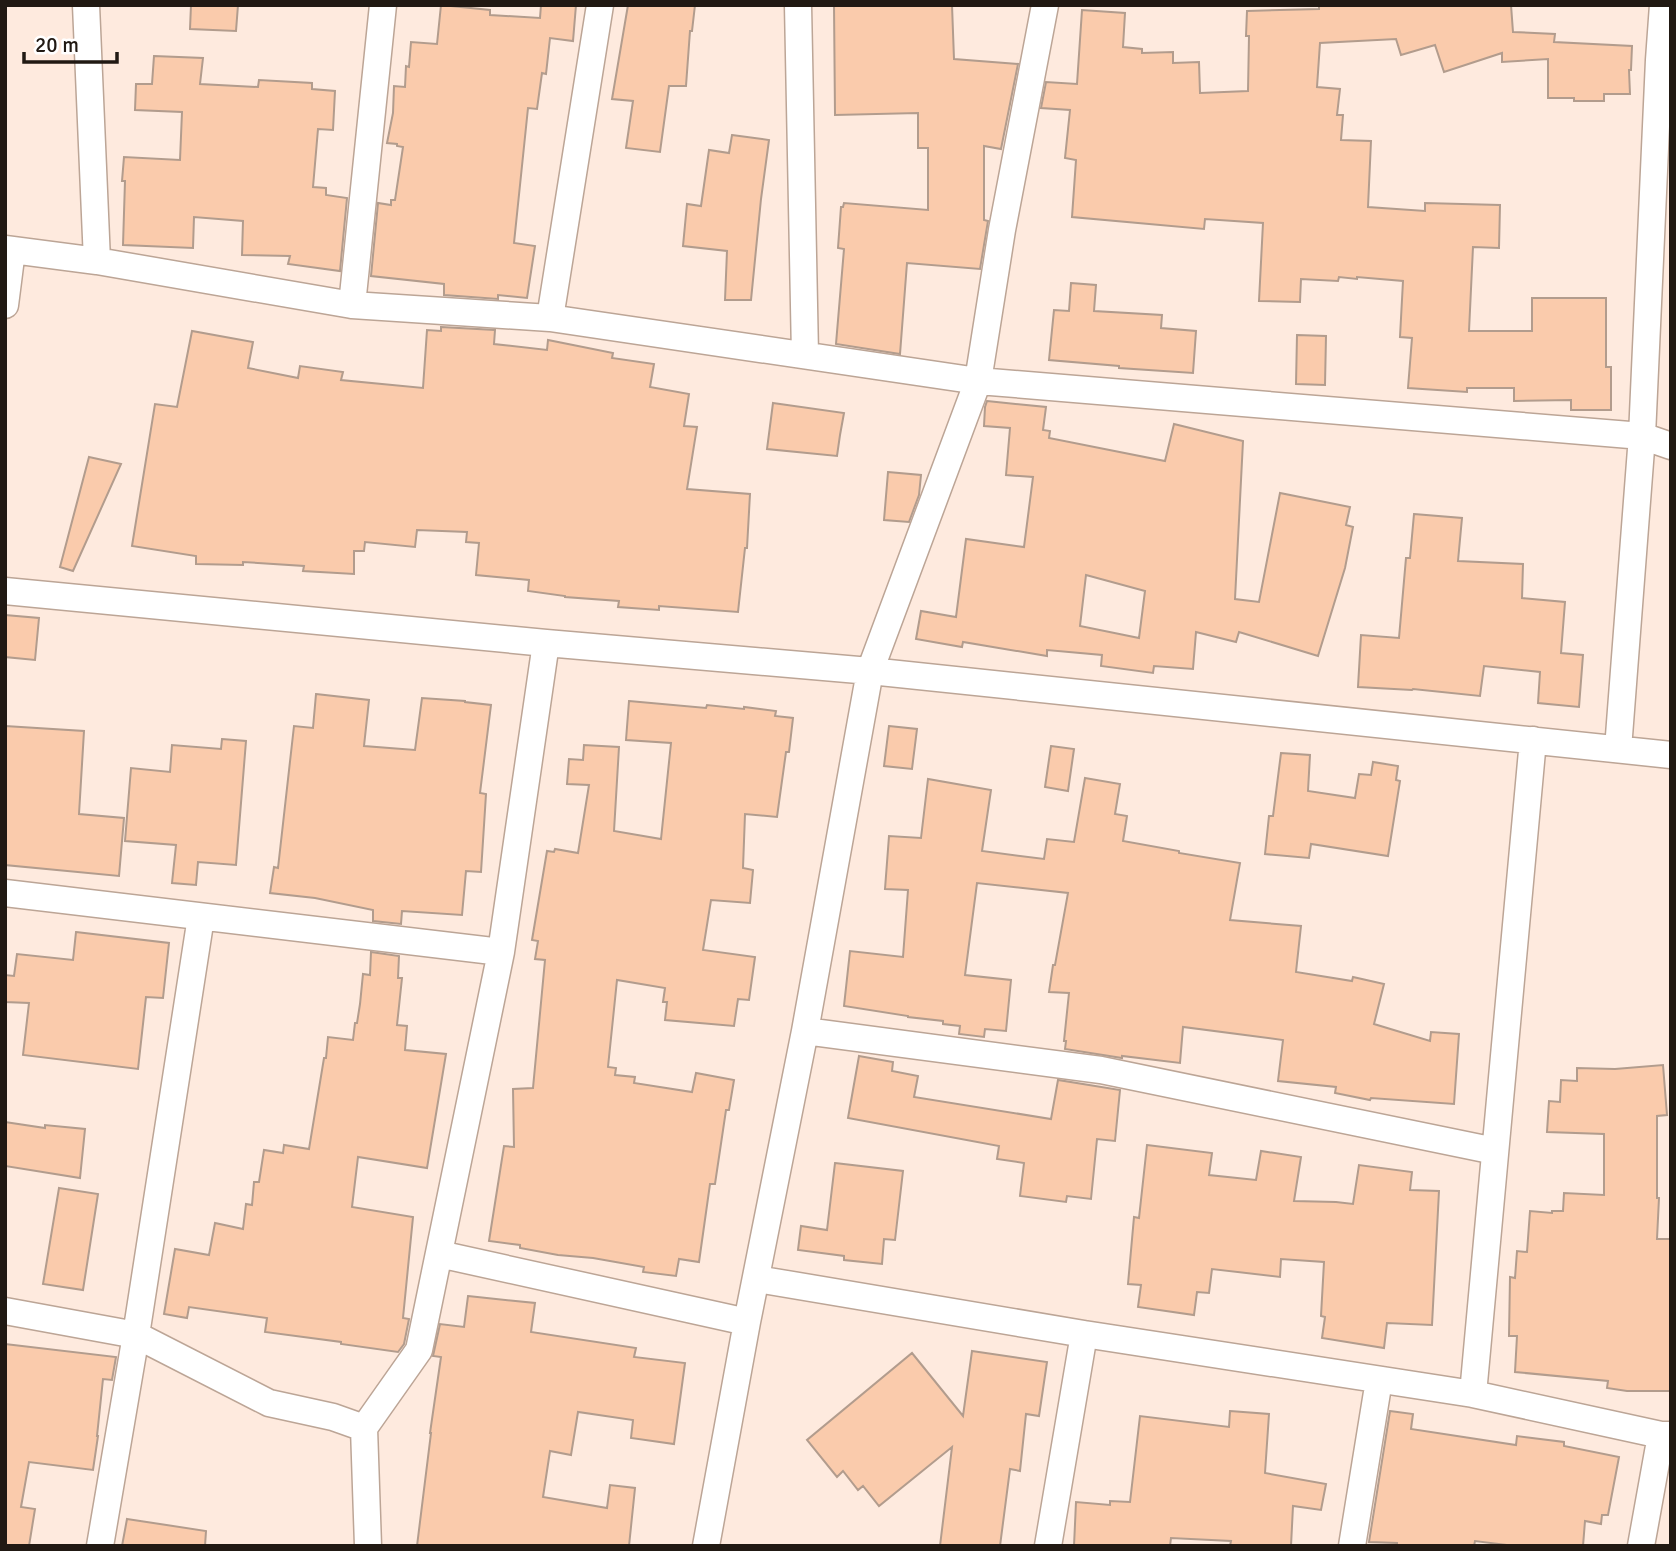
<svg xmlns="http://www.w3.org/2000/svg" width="1676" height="1551" font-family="Signika,sans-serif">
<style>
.building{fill:#facbac;stroke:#b29c8d;stroke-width:2;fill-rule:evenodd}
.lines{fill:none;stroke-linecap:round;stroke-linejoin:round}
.street-casing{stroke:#bca596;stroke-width:29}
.street{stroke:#fff;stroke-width:26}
</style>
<rect width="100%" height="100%" fill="#feeade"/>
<path class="building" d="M191,5H238L236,31L190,29Z
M441,5L490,10V15L540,18L541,5H576L573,41L550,38L546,74L542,73L537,109L528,108L514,243L535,246L527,298L498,295V299L444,295V284L371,276L378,203L391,205V200H395L403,147L397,146V144L387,143L393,113L394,86L405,87L406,66L409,67L411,42L437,44Z
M628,5H695L692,31H690L686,86H669L660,152L626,148L633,101L612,99Z
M834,5H952L954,59L1018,64L1001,149L984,146V220L988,221L980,269L907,263L900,354L836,344L844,249L838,248L841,207H843L844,203L928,210V148H918V113L835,115Z
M1319,5H1511L1513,32L1555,34L1554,42L1632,46L1631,70H1629L1630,94H1604V101H1574V98H1548V59L1502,62V53L1444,72L1435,45L1401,55L1396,39L1320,43L1317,87L1340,89L1337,115H1343L1341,140L1371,141L1368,207L1425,211V203L1500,205L1499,248L1473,247L1469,331H1532V298H1606V367H1611V410H1571V400L1514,401V388H1467V392L1408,388L1412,338L1400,337L1403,281L1357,277V279L1339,277L1338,281L1301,279L1300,302L1259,301L1263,223L1205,219L1204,229L1072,217L1076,160L1065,158L1070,110L1041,108L1046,82L1077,84L1082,10L1125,13L1123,47L1142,49V53L1173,52V63L1199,62L1200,93L1248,91L1249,36H1246L1247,11L1319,9Z
M154,56L203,58L200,84L258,87L259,80L312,83V89L335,91L333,130L318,129L313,187L326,188V195L347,198L340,271L288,264L290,256L242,255L243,221L194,217L193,248L123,245L125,181H122L124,157L180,160L182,112L135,110L136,84H152Z
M732,135L769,140L761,199L751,300H725L727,251L683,246L687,204L701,206L709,150L729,153Z
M1071,283L1096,285L1094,311L1162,315L1161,328L1196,331L1193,373L1119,368V366L1049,360L1054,310L1069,311Z
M441,327L495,330L494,344L547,350L548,340L613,353L612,358L654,364L650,387L689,394L684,426L697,427L687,489L750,494L747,548H745L738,612L659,606V610L618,607L619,601L565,597V596L528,591L529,580L476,575L479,543L466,542L467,532L417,530L415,547L365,542L364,551H354V574L303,571L304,566L243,562V565L196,564V556L132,546L155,404L177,407L192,331L253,342L248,368L298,378L300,366L343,372L341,380L423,388L427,330L441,331Z
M1297,335L1326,336L1325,385L1296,384Z
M987,401L1046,407L1043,430L1050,431L1049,438L1165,461L1174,424L1243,441L1235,599L1259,602L1280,493L1350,507L1346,525L1353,527L1345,568L1318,656L1239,632L1236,642L1196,632L1193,669L1154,666L1153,673L1101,666L1102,655L1047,650V656L963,642L962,647L916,639L921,611L956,617L966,539L1024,547L1033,477L1006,475L1010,428L984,426L985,407ZM1086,575L1145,591L1139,638L1080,626Z
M773,403L844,413L840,435L837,456L767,449Z
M89,457L121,464L73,571L60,567Z
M888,472L921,475L919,495L909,522L884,520Z
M1414,514L1462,518L1458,561L1523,564L1522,598L1565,602L1561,653L1583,655L1579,707L1538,703L1540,672L1484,666L1480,696L1413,689L1412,690L1358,687L1361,635L1399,638L1406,558H1410Z
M5,615L39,618L35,660L5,657Z
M316,694L369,700L364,746L415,750L422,698L465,701V702L491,705L480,793L486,794L481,872L466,871L462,915L402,911L401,924L373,921V910L315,898L270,893L274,867L278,868L294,726L313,728Z
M629,701L706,708L707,705L744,709V707L776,711L775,716L793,718L789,752H786L777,817L745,814L743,868L753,870L750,903L711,900L703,950L755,957L749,1000L738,999L734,1026L665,1020L667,1002H663L665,988L617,980L608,1067L616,1068L615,1075L635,1077L634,1083L692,1092L696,1073L734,1080L729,1110H726L715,1184H710L699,1262L679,1259L676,1276L643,1272L644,1267L593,1258L558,1255L520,1248V1245L489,1241L504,1146L514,1147L513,1089L533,1088L545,960L535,959L538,941L532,940L547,851L554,852L555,849L578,853L589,785L567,784L569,759L583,760L584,745L619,747L614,831L661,839L671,743L626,740Z
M5,726L84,731L79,814L124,818L119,876L5,865Z
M889,726L917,729L912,769L884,766Z
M222,739L246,741L236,865L198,862L196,885L172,883L176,845L125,841L131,768L170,772L172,745L221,749Z
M1051,746L1074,749L1068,791L1045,787Z
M1281,753L1310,755L1308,791L1355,798L1359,774L1371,775L1373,762L1398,766L1396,780L1400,781L1388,856L1311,844L1309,858L1265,854L1269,816H1273Z
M1085,778L1120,784L1115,814L1127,816L1123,841L1179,851V853L1240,863L1230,920L1301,926L1296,972L1352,981L1353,977L1384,984L1374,1024L1430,1041L1431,1032L1459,1034L1454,1104L1371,1098L1370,1100L1335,1093L1336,1087L1278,1081L1283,1040L1183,1027L1180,1063L1122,1056V1058L1065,1049L1066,1041H1064L1069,993L1049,992L1053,965H1055L1068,893L977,883L965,975L1011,980L1006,1031L985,1029L984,1037L959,1034L960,1026L943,1024V1021L908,1017V1016L844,1006L850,951L903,957L908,890L885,889L889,836L921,838L928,779L991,790L982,851L1044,859L1047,839L1074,842Z
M76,932L169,943L163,998L146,997L138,1069L23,1055L29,1003L5,1002V975L14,976L17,954L73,960Z
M371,952L399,956L398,978H402L397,1025L407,1026L405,1050L446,1054L427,1168L358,1157L352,1207L413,1217L403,1318L409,1319L404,1344L398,1352L341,1344V1342L265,1332L267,1318L189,1307L187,1318L164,1314L175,1249L209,1255L215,1223L243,1229L246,1204L252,1205L254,1182H259L264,1150L283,1153L284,1145L309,1149L324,1058H326L328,1037L353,1040L355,1023H357L360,1004L363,974L370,975Z
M859,1056L893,1062L892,1071L918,1076L914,1097L1051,1119L1058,1080L1120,1090L1115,1141L1097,1139L1091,1199L1067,1196L1066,1202L1020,1196L1024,1163L997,1159L999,1146L848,1118Z
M1663,1065L1667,1115L1657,1116V1198H1659L1657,1239H1671V1391H1627L1607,1388L1608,1381L1515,1372L1517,1336H1509L1510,1277L1515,1278L1517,1251L1527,1252L1530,1211L1552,1213V1211H1563L1564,1193L1604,1195V1134L1547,1132L1549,1101L1560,1102L1561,1080L1577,1081V1068L1615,1069Z
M5,1122L45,1128V1125L85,1129L80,1178L5,1166Z
M1147,1145L1212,1153L1209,1175L1256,1180L1261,1151L1301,1157L1294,1201L1336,1202L1353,1204L1359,1165L1412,1172L1410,1190L1439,1191L1432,1325L1387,1323L1384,1348L1322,1338L1325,1317L1321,1316L1324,1262L1281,1259L1280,1277L1212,1269L1209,1293L1197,1292L1194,1315L1138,1307L1141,1285L1128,1284L1134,1217L1139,1218Z
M835,1163L903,1171L895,1240L884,1239L882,1264L844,1260V1256L798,1250L801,1226L827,1230Z
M59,1188L98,1194L83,1290L43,1284Z
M468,1296L535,1303L531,1332L636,1348L634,1357L685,1363L674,1444L631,1438L633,1420L578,1412L571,1455L550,1451L543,1497L607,1508L610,1485L635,1488L629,1546H417L431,1433H430L441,1357L433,1356L440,1324L464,1327Z
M5,1344L116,1357L112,1380L103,1379L97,1436H98L93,1470L29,1462L21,1507L35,1509L29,1546H5Z
M972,1351L1047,1362L1039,1416L1026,1414L1020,1471L1010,1469L1000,1546H940L952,1447L879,1506L863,1486L858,1490L843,1471L837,1477L807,1440L912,1353L963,1416Z
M1230,1411L1269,1414L1265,1473L1326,1484L1321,1510L1293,1506L1291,1546H1230L1231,1541L1171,1538L1170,1546H1074L1076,1502L1110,1505V1501L1130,1502L1140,1416L1229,1427Z
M1390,1411L1413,1414L1411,1429L1516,1445L1517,1436L1564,1442V1446L1619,1457L1608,1515H1602L1601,1524L1585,1521L1583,1546H1515L1475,1541L1474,1546H1397V1543L1369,1542Z
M127,1519L206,1531L205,1546H122Z"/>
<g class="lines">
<defs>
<path id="street" d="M86,5L97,261
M798,5L805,355
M5,249L97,261L352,305L550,318L978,381L1642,436L1671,446
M5,305L12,250
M352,305L383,5
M550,318L600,5
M5,591L546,643L870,671L1671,755
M1618,749L1642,436L1659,60L1663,5
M5,893L501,952
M805,1031L1101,1070L1495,1151
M439,1254L747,1322
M757,1279L1084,1334L1473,1394L1661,1435H1671
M5,1311L136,1335L269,1403L333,1417L364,1428
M1473,1394L1533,740
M100,1546L136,1335L201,917
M368,1546L364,1428L419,1350L501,952L546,643
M706,1546L747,1322L805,1031L870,671L978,381L1002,230L1045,5
M1048,1546L1084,1334
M1352,1546L1379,1380
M1641,1546L1661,1435"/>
</defs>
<use href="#street" class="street-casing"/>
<use href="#street" class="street"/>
</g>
<rect width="1676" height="1551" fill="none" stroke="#211913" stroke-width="14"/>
<path d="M24 52v10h93v-10" fill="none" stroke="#211913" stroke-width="3.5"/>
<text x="35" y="52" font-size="21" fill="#211913" stroke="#ffffff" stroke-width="5" paint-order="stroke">20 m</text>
</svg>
